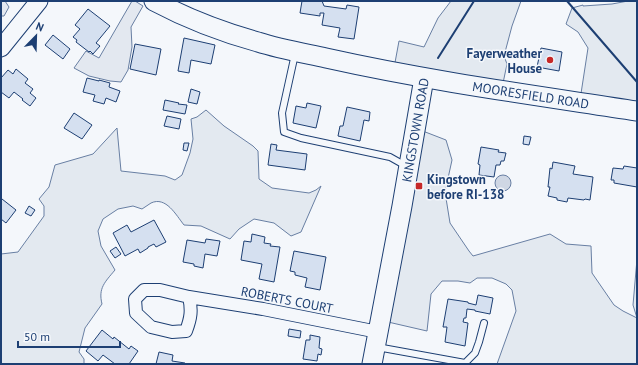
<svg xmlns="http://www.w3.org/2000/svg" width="638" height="365" font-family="'PT Sans',sans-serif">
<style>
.green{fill:#e3e9f0;stroke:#687fa3}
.parking{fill:#e3e8f0;stroke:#687fa3}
.water{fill:#cfd7e4;stroke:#687fa3}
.building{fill:#d5e0f0;stroke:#1d3f73}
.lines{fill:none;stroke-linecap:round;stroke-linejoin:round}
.lane-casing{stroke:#1d3f73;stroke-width:8}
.street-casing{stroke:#1d3f73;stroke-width:14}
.secondary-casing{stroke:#1d3f73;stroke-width:19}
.primary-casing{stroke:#1d3f73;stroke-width:21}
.lane{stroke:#f4f7fb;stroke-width:6}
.street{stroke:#f4f7fb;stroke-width:12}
.secondary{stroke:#f4f7fb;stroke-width:17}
.primary{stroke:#f4f7fb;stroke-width:19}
.wall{stroke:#1d3f73;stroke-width:2}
.poi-dot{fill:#c62828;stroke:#f4f7fb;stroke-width:1.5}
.labels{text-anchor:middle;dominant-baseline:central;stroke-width:3;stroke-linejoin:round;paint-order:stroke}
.poi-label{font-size:13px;font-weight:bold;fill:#1d3f73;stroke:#f4f7fb;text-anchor:end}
.street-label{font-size:13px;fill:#1d3f73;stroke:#f4f7fb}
</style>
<rect width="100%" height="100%" fill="#f4f7fb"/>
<path class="green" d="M451,1H521L512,26L504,56L507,64L502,88L394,68L399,41L424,47L438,18Z
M628,1H637V110L580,100L588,48L578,32L566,24L572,8L583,5V6L612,4Z
M206,110L224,126L253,146L258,151L259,179L272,188L309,193L316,190L321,186L301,232L291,236L274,223L254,219L239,229L230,239L201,226L184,225C176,215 166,196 151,203C148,205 145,207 142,209L133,206L118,209L103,219L98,231L101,246L115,270C105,282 98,288 102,304L85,328L79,352L84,359V364H1V254L18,252L44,216V206L39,199L49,187L55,165L93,154L117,128L121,171L165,176L175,180L182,175L190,153L193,139L191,119L197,117Z
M415,128L446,140L452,160L445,192L450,223L469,251L473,256L550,234L566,244L591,246L592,273L614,305L623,311L637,318V364H497L516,311L512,290L506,284L492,278H477L470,283L458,281H442L431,294L427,331L388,322Z
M637,259V318L633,305Z"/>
<path class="parking" d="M1,1H5L9,7L4,16H1Z
M132,1H135L143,6L131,27L132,47L128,70L121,82L110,81L89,76L74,68L86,51L99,58Z"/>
<path class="water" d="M495 183a8 8 0 1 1 16 0a8 8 0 1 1-16 0Z"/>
<path class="building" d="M302,1H322L324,6L346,9L347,5L359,7L354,39L338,37L340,28L322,25L324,13H320V16L300,13Z
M88,9L110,26L96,43L100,46L93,54L90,51L89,52L76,42L77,40L73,37L80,29L75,25Z
M53,35L70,49L63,59L45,45Z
M184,38L215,45L211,64L191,60L189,73L178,71Z
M135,44L161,49L156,75L130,69Z
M541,48L562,52L559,71L537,67Z
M16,69L28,79L25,83L33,89L30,93L36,98L30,106L22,100L23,99L14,92L9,98L1,92V78L8,70L13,74Z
M87,78L99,81V80L110,83L109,87L120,91L116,102L106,98L104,104L93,101L95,95L83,92Z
M191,89L200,92L197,104L188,102Z
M165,100L179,103L178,104L187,105L185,114L163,110Z
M307,103L321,106L316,128L293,123L296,106L306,108Z
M347,107L370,112L369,121L364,120L360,141L338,136L340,126H343Z
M74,113L92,125L82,139L64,128Z
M167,116L181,119L179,129L164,126Z
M524,136L531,137L529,145L523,144Z
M184,143H189L187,151L183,150Z
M271,144L277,145L276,150L307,154L305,170L268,165Z
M481,147L499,150L498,152L506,153L504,161H501L500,165H496L494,177L479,175L480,165L478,164Z
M553,162L575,166L573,174L593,177L590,200L585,199L584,200L568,198L567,202L557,200V198L548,196L550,187H548L550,168L552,169Z
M624,166L637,168V187L614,183V180H611L613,168L623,169Z
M1,199H2L16,210L6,223L1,219Z
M29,206L35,210L31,216L25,213Z
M154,220L166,242L156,247L154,244L148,247V248L140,253L138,249L125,256L113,233L127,225L131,232Z
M252,234L265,237L264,243L271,244L270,246L280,247L274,282L259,279L262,264L241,260L244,241L251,242Z
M206,239L220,241L217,256L205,254L203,268L194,266V264L183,262L187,240L205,243Z
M116,247L121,254L115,258L110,251Z
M294,251L326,257L320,290L305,287L307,278L295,275V272L290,271Z
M478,295L493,298L490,314L475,311V310L467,309L466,318H464L463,322L468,323L465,346L445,342L447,327H443L448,299L468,302V303L476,305Z
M289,329L301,331L300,338L288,336Z
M102,330L113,339L114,337L129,349L131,346L138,351L129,364H115L103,355L98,361L86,351Z
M310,335L320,337L319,348L322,349L321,355L318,354L317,361L303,359L306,340H310Z
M159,352L173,355L172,361L185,363V364H156Z"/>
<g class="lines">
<defs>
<path id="lane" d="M295,54L282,113L284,132L301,138L390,157L406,166
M377,347L465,363L475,353L479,342L484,323"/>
<path id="street" d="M144,290H160L189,297C192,310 191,318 186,331L172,332L151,327L136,313L135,299Z
M189,297L263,309L378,332"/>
<path id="secondary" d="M1,48L39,1"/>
<g id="primary">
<path id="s1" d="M154,1C186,18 222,32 258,42C280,49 303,53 326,58C429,81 533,95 637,111"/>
<path id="s2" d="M372,364L402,206L424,78"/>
</g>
</defs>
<use href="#lane" class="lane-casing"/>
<use href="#street" class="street-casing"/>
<use href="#secondary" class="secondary-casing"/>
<use href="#primary" class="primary-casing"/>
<use href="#lane" class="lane"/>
<use href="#street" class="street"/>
<use href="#secondary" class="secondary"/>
<use href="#primary" class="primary"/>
<path class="wall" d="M567,1L637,82
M438,58L474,1"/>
</g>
<g class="poi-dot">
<circle cx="550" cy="60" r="4"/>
<rect x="415" y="182" width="8" height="8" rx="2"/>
</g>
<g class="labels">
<g class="poi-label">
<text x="542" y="53">Fayerweather<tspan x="542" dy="15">House</tspan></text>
<text x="427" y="179" text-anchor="start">Kingstown<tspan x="427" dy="15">before RI-138</tspan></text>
</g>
<g class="street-label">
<text stroke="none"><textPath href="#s1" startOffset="390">MOORESFIELD ROAD</textPath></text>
<text stroke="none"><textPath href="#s2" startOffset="238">KINGSTOWN ROAD</textPath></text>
<text transform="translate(287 300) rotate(11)">ROBERTS COURT</text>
</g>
</g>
<rect width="638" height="365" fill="none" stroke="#1d3f73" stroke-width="4"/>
<g transform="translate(36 36) rotate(23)" stroke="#f4f7fb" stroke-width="3" paint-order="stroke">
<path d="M0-3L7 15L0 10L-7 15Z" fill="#1d3f73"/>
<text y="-6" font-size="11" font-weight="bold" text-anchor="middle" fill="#1d3f73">N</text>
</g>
<path d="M18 341v6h102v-6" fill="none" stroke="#1d3f73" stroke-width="2"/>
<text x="24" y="341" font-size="12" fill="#1d3f73" stroke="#f4f7fb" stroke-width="3" paint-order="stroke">50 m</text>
</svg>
